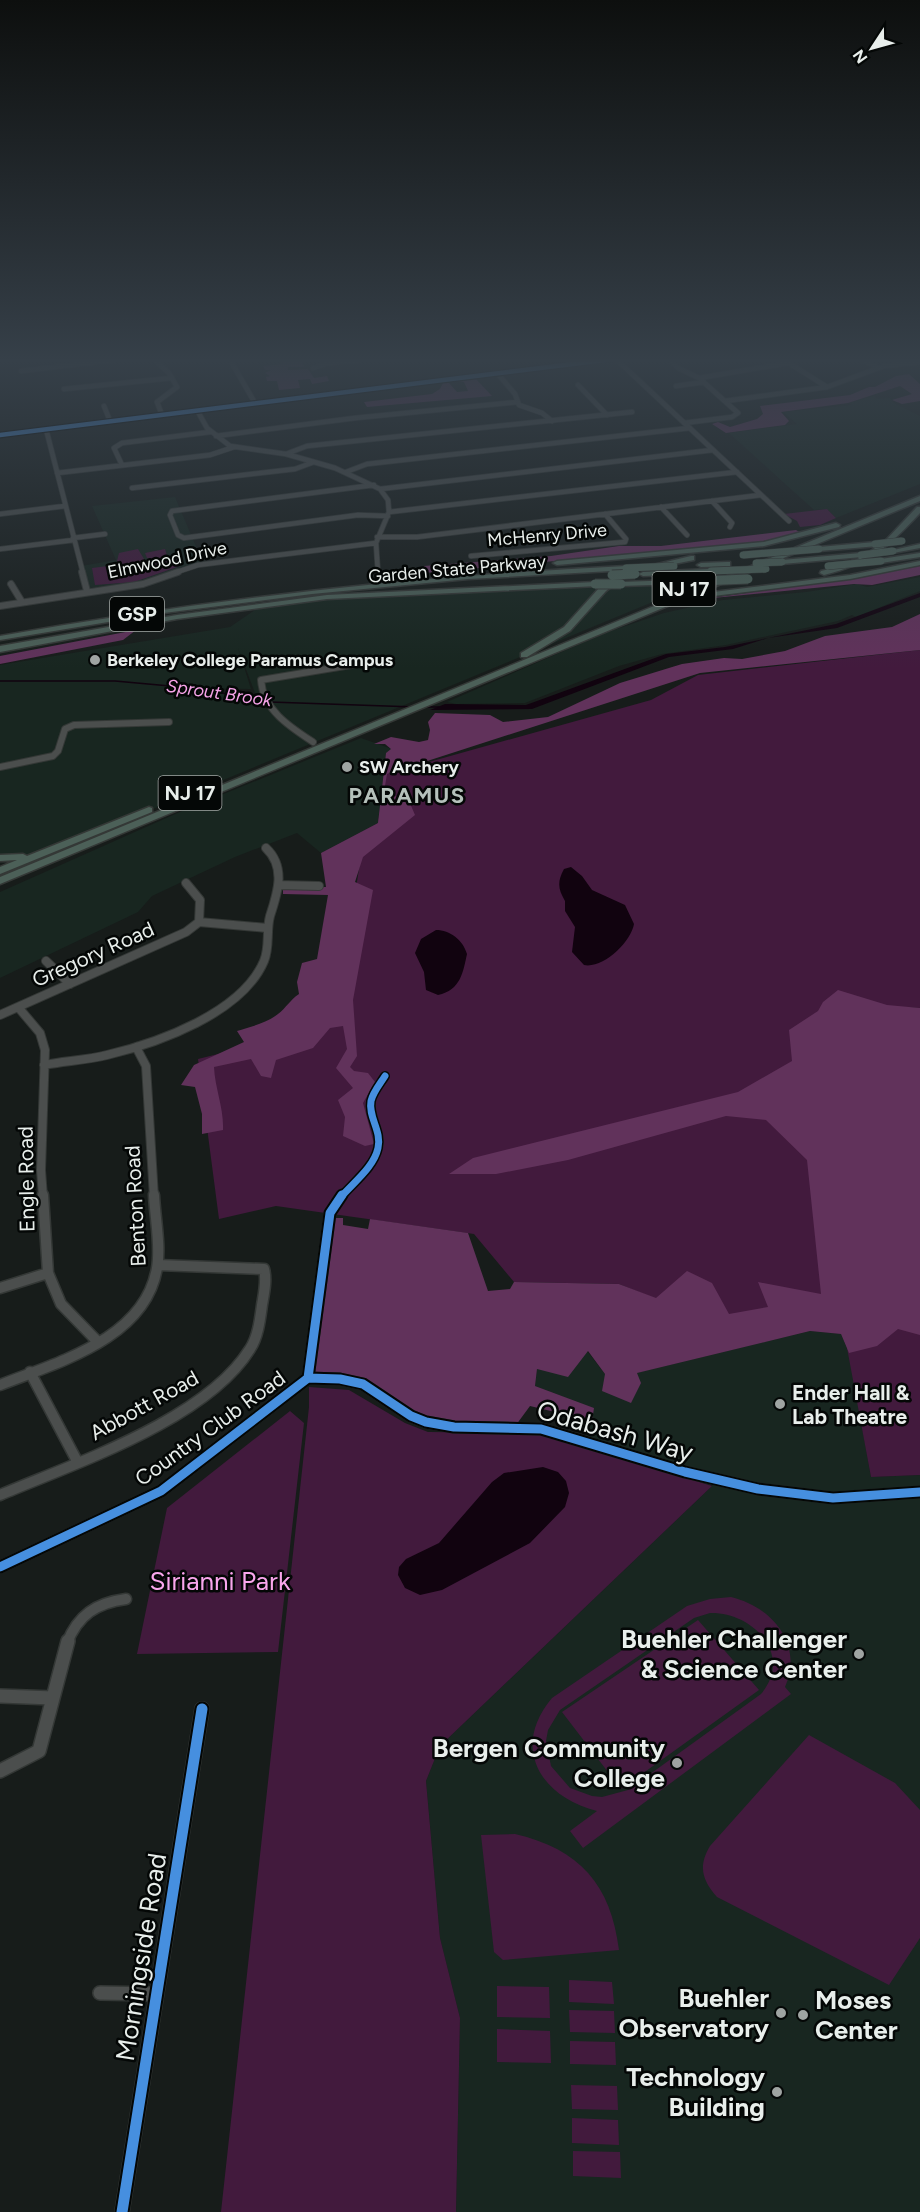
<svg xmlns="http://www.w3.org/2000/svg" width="920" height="2212" font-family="Figtree,sans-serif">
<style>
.built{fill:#182620;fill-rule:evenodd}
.green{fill:#421a3d;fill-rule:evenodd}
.forest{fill:#61325b}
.water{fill:#11030f}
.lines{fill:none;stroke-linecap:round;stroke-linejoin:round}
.stream{stroke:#11030f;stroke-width:1.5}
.minor-far4-casing{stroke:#343836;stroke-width:6}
.minor-far3-casing{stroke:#343836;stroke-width:8}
.minor-far2-casing{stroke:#343836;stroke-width:10}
.minor-far1-casing{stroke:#343836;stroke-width:13}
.minor-casing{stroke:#343836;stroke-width:16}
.highway-casing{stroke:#343836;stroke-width:3}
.minor-far4{stroke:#4b4e4d;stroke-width:4.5}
.minor-far3{stroke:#4b4e4d;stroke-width:6}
.minor-far2{stroke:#4b4e4d;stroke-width:8}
.minor-far1{stroke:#4b4e4d;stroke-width:10}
.minor{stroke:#4b4e4d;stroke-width:13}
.highway{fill:#4c6058;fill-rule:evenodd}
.highway-bridge-far1-casing{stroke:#343836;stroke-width:8;stroke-linecap:butt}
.highway-bridge-casing{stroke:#343836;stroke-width:11;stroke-linecap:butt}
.highway-bridge-far1{stroke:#4c6058;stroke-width:7}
.highway-bridge{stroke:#4c6058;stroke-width:9}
.cycleway-far3-casing{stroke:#040706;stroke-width:7}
.cycleway-far2-casing{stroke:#040706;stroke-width:10}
.cycleway-far1-casing{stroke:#040706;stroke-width:13}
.cycleway-casing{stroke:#040706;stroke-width:15}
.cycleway-far3{stroke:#468fdf;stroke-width:4.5}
.cycleway-far2{stroke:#468fdf;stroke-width:7}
.cycleway-far1{stroke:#468fdf;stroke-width:9}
.cycleway{stroke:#468fdf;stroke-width:11}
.poi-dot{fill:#9fa4a2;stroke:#040706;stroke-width:2}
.labels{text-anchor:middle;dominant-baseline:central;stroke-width:5;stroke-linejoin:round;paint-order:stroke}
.far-street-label{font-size:18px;fill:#e8eeeb;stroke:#040706}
.far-poi-label{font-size:18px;font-weight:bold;fill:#e8eeeb;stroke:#040706;text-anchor:start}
.far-water-label{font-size:18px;font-style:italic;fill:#f6a3e8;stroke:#040706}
.shield{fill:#040706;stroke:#a4a9a6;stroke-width:1.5}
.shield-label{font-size:20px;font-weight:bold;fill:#e8eeeb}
.street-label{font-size:21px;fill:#e8eeeb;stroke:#040706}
.poi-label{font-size:21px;font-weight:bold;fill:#e8eeeb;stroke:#040706;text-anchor:start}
.far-district-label{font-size:22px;font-weight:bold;letter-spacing:1.5px;fill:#b5c1bb;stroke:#040706}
.near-street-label{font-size:26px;fill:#e8eeeb;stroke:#040706}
.near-park-label{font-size:26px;fill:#f9a6ec;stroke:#040706}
.near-poi-label{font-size:26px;font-weight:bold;fill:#e8eeeb;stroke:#040706;text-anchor:end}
</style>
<rect width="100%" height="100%" fill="#171c1a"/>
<path class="built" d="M874,396L877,399L890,398L894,403L920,416V484L836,518L827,509L814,510L729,433L797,424L783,412L852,405L849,403Z
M175,497L203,563L141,583L86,588L81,566L116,560L92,506Z
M920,577V591L856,617L852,615L838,621L726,645L662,654L619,666L525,703L456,704L447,702L605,633L664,613L723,600L806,592L857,584L867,587Z
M701,582L59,848L21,858H0V665L230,627L262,605L406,592ZM238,648L258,701L203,689L176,688L251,689Z
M361,738L392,749L386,754L378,823L321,853L297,833L235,857L152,896L138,912L0,978V892L182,811Z
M810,1331L841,1334L849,1353L871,1477L920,1475V2212H456L460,2018L440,1938L426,1781L440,1746L712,1486L713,1480L585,1442L593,1408L535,1386L537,1369L587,1351L605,1374L636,1373Z"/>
<path class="green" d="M827,509L836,518L820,525L800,527L797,521L784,514Z
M138,549L147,564L160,561L147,558L145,553L165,549L168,559L176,558L180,566L134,582L95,585L92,568L116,565L119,553Z
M920,650V1008L845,1005L834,1297L709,1320L619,1284L514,1282L474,1234L276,1206L219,1219L198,1059L334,1025L364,838L378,823L386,774L651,700L698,675Z
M920,1321V1475L871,1477L845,1337Z
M309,1387L349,1390L405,1423L428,1432L540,1433L712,1486L440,1746L426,1781L440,1938L460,2018L456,2212H221L309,1407Z
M290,1411L304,1423L278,1652L137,1654L167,1508Z
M731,1597C772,1607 804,1644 785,1687L791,1694L583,1848L570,1831L597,1811C541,1797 510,1748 552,1698L687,1606L710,1599ZM710,1613C753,1612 794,1655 761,1694L628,1790L602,1797L592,1796L570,1788L551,1766L546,1741L548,1730L560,1710L694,1618Z
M698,1620L759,1690L621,1789L562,1712Z
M809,1735L895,1783L920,1810V1938L889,1985L717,1897C702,1880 698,1866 710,1846Z
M515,1834C580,1849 611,1885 619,1950L503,1960L494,1952L481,1835Z
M569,1980L612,1982L614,2004L569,2002Z
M497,1986L549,1987L550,2018L497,2017Z
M569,2010L614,2011L615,2033L570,2032Z
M497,2029L550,2031L551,2063L497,2062Z
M570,2041L615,2042L616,2065L570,2064Z
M571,2085L617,2086L618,2110L572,2109Z
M572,2118L618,2120L619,2145L572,2143Z
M573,2151L620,2152L621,2178L573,2176Z"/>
<path class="forest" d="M283,358H302L304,367H288V370L308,369L314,378L327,376L329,381L312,384L310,379L298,380L300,388L279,390L277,381H267L266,377L270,376L265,373L271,370H265L263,366L283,364L279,360Z
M909,374L920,384V401L902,404L892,400L912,394L900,386L848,403L781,412L789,421L785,425L726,433L712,424L718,422L730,427L757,419L763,414L760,406L850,395L869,387H875L896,376Z
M475,378L492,396L367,407L364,402L432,394L440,389L443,383H449L457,392L468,391L464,382L457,381Z
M796,530L801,533L754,543L424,573V566L551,556L619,546H661Z
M920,565V575L872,585L854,584L703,599L855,578Z
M920,614V650L700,673L387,774L384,792L409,801L415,815L363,857L355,882L373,890L353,1000L357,1056L350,1067L354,1071L368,1073L375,1082L363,1103L374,1144L365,1146L343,1136L345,1117L338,1100L353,1088L336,1068L347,1049L343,1026L330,1028L313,1048L276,1060L271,1078L261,1076L251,1059L214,1067C215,1089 224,1108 223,1130L202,1134V1114L195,1087L181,1085L194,1065L244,1042L237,1031C250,1027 267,1023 278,1014C286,1008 290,1000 299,994L297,982L302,963L317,959L328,895L283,894V887H326L321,853L378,823L386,753L391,749L385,744H374L391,737L419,742L428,740L430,730L428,722L435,713L490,715L503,722L548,717L620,683L682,664L724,658L742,659L785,651L825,636L892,627Z
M136,630L123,640L0,664V656Z
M838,990L887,1005L920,1008V1335L898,1329L877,1346L849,1353L841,1334L810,1331L637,1373L641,1383L631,1403L602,1391L605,1374L588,1351L568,1377L537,1369L535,1386L594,1408L592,1421L530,1406L516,1425L425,1422L371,1388L308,1378L331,1218H343V1225L368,1229L370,1219L468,1233L488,1291L510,1289L514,1282L619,1284L656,1298L687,1271L712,1283L729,1314L768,1307L758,1282L821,1294L807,1160L766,1120L726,1116L568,1160L496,1174H449L473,1158L738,1092L792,1061L789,1030L818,1011L823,1002Z"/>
<path class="water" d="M920,593V597L837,628L768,638L733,649L669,657L532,709L430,710L445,704L526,705L666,654L725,647L836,624Z
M571,867L582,876L592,890L625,905L634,924C631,942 603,969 584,965L572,952L575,927L565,911V901C558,889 557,882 564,869Z
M436,930C450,930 463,940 467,954C463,972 461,990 438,995L426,990L424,972L415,953L421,939Z
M543,1467L558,1472L566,1481L569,1493L565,1507L530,1543L442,1590L420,1595L405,1588L398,1575L399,1567L406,1559L439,1543L492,1482L504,1473Z"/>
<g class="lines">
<path class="stream" d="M0,681H115L203,689L265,702
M270,702L415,707
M423,707H439"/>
<defs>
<path id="minor-far4" d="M153,358L169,373L177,387L157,402L162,415
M229,358L255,403
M668,358L678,368L699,378L738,413L732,417L684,423
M781,358L827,387
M859,358L879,368
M616,359L789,521
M412,360L420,358
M313,368L328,363L361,360L359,358
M21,371L129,358
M497,373L515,394L519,405L542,413L552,421
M699,378L788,363
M578,385L607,415
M676,386L704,382
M64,389L172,378
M725,401L827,387L884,366L919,362
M104,406L110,421
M197,410L207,428L230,446L286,454L335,468L380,489L388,500L389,512L376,543L378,573
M46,429L83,573
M0,435L621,358
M216,436L355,418L517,402
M286,454L307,446L632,412
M122,465L114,448L122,443L210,432
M346,472L367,464L690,428
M57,473L210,455L234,447
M374,485L172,511L170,515L178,535L184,538L358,515L388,516
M132,488L295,469L314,462
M380,489L713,450
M712,501L732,523L730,527
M661,507L687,535
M389,512L737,472
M0,514L65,506
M377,537H417L761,495
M73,538L105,534
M0,549L74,540
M471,556L625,542L626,539L605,514
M174,573L198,565L376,543"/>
<path id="minor-far3" d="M82,572L87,591
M11,584L22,602
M0,606L143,584L178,572
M313,742C290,727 263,710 261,680L357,664
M0,767L53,756L58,751L65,729L74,725L169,722"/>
<path id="minor-far2" d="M186,883L200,900L199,922
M278,885L319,886
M199,922L267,928
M46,961L70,984
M18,1007L40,1033L45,1050L41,1170L43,1197
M0,1015L186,932L199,922
M136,1047L146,1066L154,1197
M44,1065C65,1061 87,1060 107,1055C158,1043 242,1013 264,961C270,947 266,931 270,916C278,892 286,867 266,848
M341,1197C354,1182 374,1167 378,1148C382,1131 368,1117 371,1101C373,1092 380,1084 385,1076"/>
<path id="minor-far1" d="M43,1195L48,1273L61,1304L98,1342
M0,1288L48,1273
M30,1372L77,1461
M308,1378L340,1379L363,1384L411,1416L426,1422L454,1427L541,1429L685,1472L758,1489L833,1498L920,1492
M0,1385C58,1362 145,1339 157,1268C161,1246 155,1218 154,1195
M0,1495C75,1463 206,1420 250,1349C258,1337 260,1320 262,1305C264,1293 267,1280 264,1269L158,1265
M0,1567L161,1491L308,1378L330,1213L342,1195
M67,1643C78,1615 96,1603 126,1599"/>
<path id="minor" d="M0,1696L53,1698
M0,1771L39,1751L68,1641
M100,1993L156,1994
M122,2212L202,1709"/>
<path id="highway" d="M920,496V501L697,594L850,575L920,561V565L850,579L697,598L694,595L0,884V877Z
M917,507H920V513C888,547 870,564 824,575L820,573L821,571L838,567L862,557L782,564L778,562L782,560L861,553L864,556L886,540Z
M836,523L840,525L839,527L764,546L557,565L553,563L557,561L764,542Z
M875,542L879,544L878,546L819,551L815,549L819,547Z
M920,544V548L893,553L889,551Z
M920,553V557L881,563L877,561L881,559Z
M691,556H694V560L649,569L645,567Z
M727,562H730V566L701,567L697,565L701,563Z
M626,566L630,568L629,570L468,579L312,594L156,614L0,640V636C208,599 415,576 626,566Z
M711,569L715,571L714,573L643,576L639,574L643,572Z
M613,578L620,580L606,591L570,631L527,657H521V653L564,627L600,587Z
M677,580H680V584L621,586L617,584L621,582Z
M595,582H598V586L327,599L177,619L0,652V646L177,615L327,595Z
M149,807L152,808V812L0,874V867L17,860L0,861V855L23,854L27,856Z"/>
</defs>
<use href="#minor-far4" class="minor-far4-casing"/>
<use href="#minor-far3" class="minor-far3-casing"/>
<use href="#minor-far2" class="minor-far2-casing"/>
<use href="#minor-far1" class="minor-far1-casing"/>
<use href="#minor" class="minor-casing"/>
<use href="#highway" class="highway-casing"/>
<use href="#minor-far4" class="minor-far4"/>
<use href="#minor-far3" class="minor-far3"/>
<use href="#minor-far2" class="minor-far2"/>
<use href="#minor-far1" class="minor-far1"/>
<use href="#minor" class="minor"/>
<use href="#highway" class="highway"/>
<defs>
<path id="highway-bridge-far1" d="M875,544L902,541
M743,555L819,549
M861,555L893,551
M756,563L782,562
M828,566L881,561
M626,568L674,566
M711,571L766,569"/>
<path id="highway-bridge" d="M612,575L635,574
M677,582L748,579
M595,584H621"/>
</defs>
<use href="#highway-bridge-far1" class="highway-bridge-far1-casing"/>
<use href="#highway-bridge" class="highway-bridge-casing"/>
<use href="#highway-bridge-far1" class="highway-bridge-far1"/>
<use href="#highway-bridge" class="highway-bridge"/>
<defs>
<path id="cycleway-far3" d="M0,435L621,358"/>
<path id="cycleway-far2" d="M341,1197C354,1182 374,1167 378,1148C382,1131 368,1117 371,1101C373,1092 380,1084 385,1076"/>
<path id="cycleway-far1" d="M308,1378L340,1379L363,1384L411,1416L426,1422L454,1427L541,1429L685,1472L758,1489L833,1498L920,1492
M0,1567L161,1491L308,1378L330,1213L342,1195"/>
<path id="cycleway" d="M122,2212L202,1709"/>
</defs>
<use href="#cycleway-far3" class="cycleway-far3-casing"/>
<use href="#cycleway-far2" class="cycleway-far2-casing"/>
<use href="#cycleway-far1" class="cycleway-far1-casing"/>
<use href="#cycleway" class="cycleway-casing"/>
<use href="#cycleway-far3" class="cycleway-far3"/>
<use href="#cycleway-far2" class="cycleway-far2"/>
<use href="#cycleway-far1" class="cycleway-far1"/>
<use href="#cycleway" class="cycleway"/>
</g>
<linearGradient id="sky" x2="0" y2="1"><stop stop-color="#0d0f0e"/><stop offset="0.54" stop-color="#364049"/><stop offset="1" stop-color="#364049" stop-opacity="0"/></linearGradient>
<rect width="920" height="668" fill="url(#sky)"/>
<g class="poi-dot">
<circle cx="95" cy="660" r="6"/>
<circle cx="347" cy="767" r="6"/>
<circle cx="780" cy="1404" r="6"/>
<circle cx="859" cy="1654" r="6"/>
<circle cx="677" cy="1763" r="6"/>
<circle cx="781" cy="2013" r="6"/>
<circle cx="803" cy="2015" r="6"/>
<circle cx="777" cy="2092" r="6"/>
</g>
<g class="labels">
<g class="far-street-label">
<text transform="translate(547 535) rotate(-5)">McHenry Drive</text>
<text transform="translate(167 560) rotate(-12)">Elmwood Drive</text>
<text transform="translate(457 569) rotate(-5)">Garden State Parkway</text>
</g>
<g class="far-poi-label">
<text x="107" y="660">Berkeley College Paramus Campus</text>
<text x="359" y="767">SW Archery</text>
</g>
<g class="far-water-label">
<text transform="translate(219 693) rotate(8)">Sprout Brook</text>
</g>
<g class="shield">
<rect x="652.5" y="572" width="63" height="34" rx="4.5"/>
<rect x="110" y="597" width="54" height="34" rx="4.5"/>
<rect x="158.5" y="776" width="63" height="34" rx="4.5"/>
</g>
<g class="shield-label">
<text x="684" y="589">NJ 17</text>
<text x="137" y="614">GSP</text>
<text x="190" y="793">NJ 17</text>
</g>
<g class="street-label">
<text transform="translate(93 954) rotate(-24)">Gregory Road</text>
<text transform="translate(26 1179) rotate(-91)">Engle Road</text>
<text transform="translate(135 1206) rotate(-93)">Benton Road</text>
<text transform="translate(144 1405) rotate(-29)">Abbott Road</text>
<text transform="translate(210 1428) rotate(-36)">Country Club Road</text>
</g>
<g class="poi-label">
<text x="792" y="1392">Ender Hall &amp;<tspan x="792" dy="24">Lab Theatre</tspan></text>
</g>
<g class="far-district-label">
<text x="407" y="795">PARAMUS</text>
</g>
<g class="near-street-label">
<text transform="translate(615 1431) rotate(16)">Odabash Way</text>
<text transform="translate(141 1957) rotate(-81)">Morningside Road</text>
</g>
<g class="near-park-label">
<text x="220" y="1581">Sirianni Park</text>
</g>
<g class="near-poi-label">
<text x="847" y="1639">Buehler Challenger<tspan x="847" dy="30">&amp; Science Center</tspan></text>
<text x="665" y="1748">Bergen Community<tspan x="665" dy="30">College</tspan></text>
<text x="769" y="1998">Buehler<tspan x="769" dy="30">Observatory</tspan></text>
<text x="815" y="2000" text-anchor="start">Moses<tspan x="815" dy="30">Center</tspan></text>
<text x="765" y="2077">Technology<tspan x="765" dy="30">Building</tspan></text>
</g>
</g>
<g transform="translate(872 48) rotate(234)" stroke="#040706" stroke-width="4.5" paint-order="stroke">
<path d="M0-4.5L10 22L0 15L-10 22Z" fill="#e8eeeb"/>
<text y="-9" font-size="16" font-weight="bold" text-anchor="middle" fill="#e8eeeb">N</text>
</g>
</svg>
